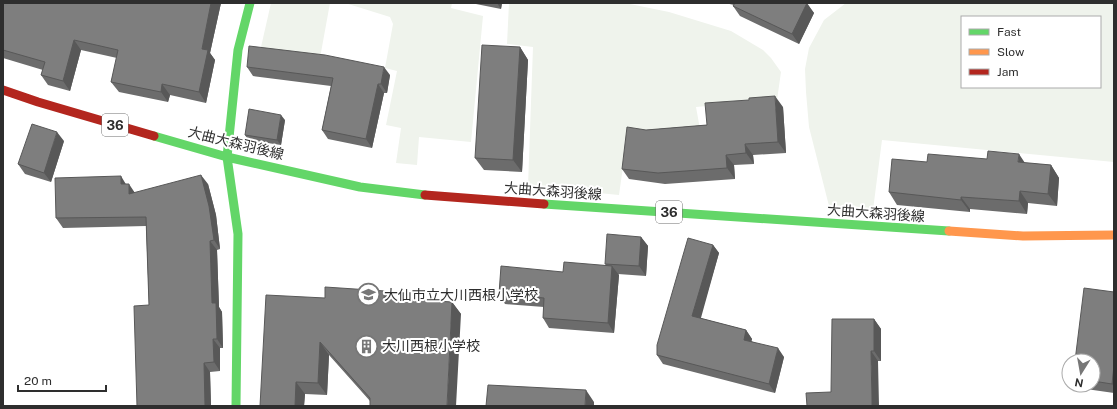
<svg xmlns="http://www.w3.org/2000/svg" width="1117" height="409" font-family="'Public Sans','Noto Sans JP',sans-serif">
<style>
.green{fill:#eff3ec;fill-rule:evenodd}
.lines{fill:none;stroke-linecap:round;stroke-linejoin:round}
.fast{stroke:#63d668;stroke-width:9}
.slow{stroke:#ff974d;stroke-width:9}
.jam{stroke:#b3261e;stroke-width:9}
.wall{fill:#6c6c6c}
.shaded-wall{fill:#585858}
.building{fill:#7e7e7e;stroke:#585858}
.labels{text-anchor:middle;dominant-baseline:central;stroke-width:4;stroke-linejoin:round;paint-order:stroke}
.shield{fill:#fff;stroke:#6d6d6d;stroke-width:1}
.shield-label{font-size:13px;font-weight:bold;fill:#2e2e2e}
.street-label{font-size:14px;fill:#2e2e2e;stroke:#fff}
.poi-label{font-size:14px;fill:#2e2e2e;stroke:#fff;text-anchor:start}
</style>
<rect width="100%" height="100%" fill="#fff"/>
<path class="green" d="M271,3H330L320,58L261,47Z
M345,3H452L451,8L483,16L471,142L419,137L417,165L396,163L401,128L386,125L397,71L385,68L393,24L390,17Z
M509,3H625L669,12L731,31L763,50L771,58L781,72L777,100L696,107L700,129L628,131L619,195L528,186L533,47L507,44Z
M846,3H1114V162L882,140L873,210L829,206L809,127L806,92L805,69L809,48L824,20ZM962,17H1100V87H962Z"/>
<g class="lines">
<path class="fast" d="M154,136L227,157L360,187L425,195
M544,204L949,231
M236,406L238,234L227,157L238,50L250,3"/>
<path class="slow" d="M949,231L1023,236L1114,235"/>
<path class="jam" d="M3,90L38,102L154,136
M425,195L544,204"/>
</g>
<path class="wall" d="M3,3H221L210,53L215,60L206,103L170,95L168,102L119,92L111,82L117,58L81,50L70,91L48,85L41,75L43,70L3,58Z
M471,3H502L501,9Z
M725,3H806L814,13L799,44L740,16L733,6L734,5Z
M520,47L528,60L522,172L484,170L475,158Z
M247,67L390,75L387,93H384L372,148L328,139L322,130L331,86L253,76Z
M783,107L786,153L753,155L754,164L734,165L735,179L665,184L629,179L622,169L646,130L707,125Z
M285,120L281,145L248,140L245,135Z
M64,141L51,182L25,174L18,164Z
M927,162L1025,163L1051,165L1059,178L1057,206L1028,203L1027,214L970,209V212L897,205L889,192Z
M126,184L135,193L208,184L216,215L220,249L217,250L219,307L222,312L223,348H220V371L210,372L211,406H137L149,305L146,226L63,228L56,218Z
M641,237L648,246L646,276L618,274L619,275L614,333L549,328L543,318L544,307L505,304L499,294L563,272L606,265L605,264Z
M713,245L719,253L700,318L746,330L752,339L751,341L784,357L775,393L663,364L657,355Z
M1114,292V393L1079,388L1077,385H1093V361Z
M325,298H390L452,302L461,314L370,401L329,355L327,395L305,394L304,406H260Z
M874,319L881,329V361H878L831,392Z"/>
<path class="shaded-wall" d="M211,3H221L210,53L215,60L206,103L199,92L202,49Z
M497,3H502L501,9Z
M807,3L814,13L799,44L792,34Z
M74,40L81,50L70,91L63,81Z
M520,47L528,60L522,172L513,160Z
M384,67L390,75L387,93L381,84Z
M162,84L170,95L168,102L161,92Z
M378,84L384,93L372,148L366,139Z
M775,96L783,107L786,153L778,142Z
M281,115L285,120L281,145L277,140Z
M57,132L64,141L51,182L44,173Z
M745,144L753,155L754,164L746,153Z
M1019,154L1027,166L1018,162Z
M726,155L734,165L735,179L727,168Z
M1051,165L1059,178L1057,206L1048,194Z
M201,175L208,184L216,215L220,249L214,240Z
M121,176L127,186L121,184Z
M129,184L135,193L129,194Z
M1020,191L1028,203L1027,214L1019,201Z
M961,197L970,209V212L961,200Z
M641,237L648,246L646,276L639,266Z
M210,241L217,250L219,307L222,312L223,348L217,339L212,303Z
M713,245L719,253L699,325L692,316Z
M612,266L619,275L614,333L608,323Z
M385,291L393,303L384,298Z
M452,302L461,314L456,406H447Z
M874,319L881,329V361L874,351Z
M746,330L752,339L750,348L744,340Z
M213,339L220,348V371L214,362Z
M320,342L329,355L327,395L318,383Z
M778,348L784,357L775,393L769,384Z
M871,351L878,361L879,406H872Z
M204,363L210,372L211,406H205Z
M1114,365V387L1112,384Z
M296,382L305,394L304,406H295Z
M586,390L594,402V406H585Z"/>
<path class="building" d="M3,3H211L202,49L208,50L199,92L162,84L161,92L111,82L118,50L74,40L63,81L41,75L45,62L3,50Z
M735,3H807L792,34L733,6Z
M482,45L520,47L513,160L475,158Z
M249,46L325,55L384,67L381,84H378L366,139L322,130L333,78L247,67Z
M775,96L778,142L745,144L746,153L726,155L727,168L658,173L622,169L627,127L646,130L707,125L705,103L749,100V98Z
M249,109L281,115L277,140L245,135Z
M32,124L57,132L44,173L18,164Z
M988,151L1019,154L1018,162L1051,165L1048,194L1020,191L1019,201L961,197V200L889,192L892,159L927,162L928,154L987,159Z
M201,175L209,206L214,240L210,241L212,303H216L217,339H213L214,362L204,363L205,406H137L134,306L149,305L146,217L56,218L55,178L121,176V184H129V194Z
M607,234L641,237L639,266L605,264Z
M688,238L713,245L692,316L746,330L744,340L778,348L769,384L657,355V345Z
M564,262L612,266L608,323L543,318L544,298L499,294L501,266L563,272Z
M325,287L385,291L384,298L452,302L447,406H370V398L320,342L318,383L296,382L295,406H260L266,295L325,298Z
M1084,288L1114,292V365L1112,384L1093,381V361H1075Z
M832,319H874V351H871L872,406H807L806,393L831,392Z
M488,385L586,390L585,406H486Z"/>
<defs>
<symbol id="school-ring" viewBox="-11 -11 22 22"><circle r="9.5" fill="#fff" stroke="#777" stroke-width="1.5"/><path d="M0-5L7-2L0 1L-7-2ZM-4 1L0 2.5L4 1V4Q0 6-4 4Z" fill="#777"/></symbol>
<symbol id="building-ring" viewBox="-11 -11 22 22"><circle r="9.5" fill="#fff" stroke="#777" stroke-width="1.5"/><path d="M-4-6H4V6H1V3H-1V6H-4ZM-2.5-4.3h1.7v1.8h-1.7ZM.8-4.3h1.7v1.8H.8ZM-2.5-1h1.7V.8h-1.7ZM.8-1h1.7V.8H.8Z" fill="#777"/></symbol>
</defs>
<g fill-rule="evenodd">
<use href="#school-ring" x="356" y="282" width="25" height="25"/>
<use href="#building-ring" x="354" y="334" width="25" height="25"/>
</g>
<g class="labels">
<g class="shield">
<rect x="102" y="114" width="26" height="22" rx="3"/>
<rect x="656" y="201" width="26" height="22" rx="3"/>
</g>
<g class="shield-label">
<text x="115" y="125">36</text>
<text x="669" y="212">36</text>
</g>
<g class="street-label">
<text transform="translate(236 143) rotate(14)">大曲大森羽後線</text>
<text transform="translate(553 191) rotate(4)">大曲大森羽後線</text>
<text transform="translate(876 213) rotate(4)">大曲大森羽後線</text>
</g>
<g class="poi-label">
<text x="384" y="295">大仙市立大川西根小学校</text>
<text x="382" y="346">大川西根小学校</text>
</g>
</g>
<rect width="1117" height="409" fill="none" stroke="#2e2e2e" stroke-width="8"/>
<rect x="961" y="16" width="140" height="72" fill="#ffffff" stroke="#ababab"/>
<rect x="969" y="29" width="20" height="6" fill="#63d668" stroke="#ababab"/>
<text x="997" y="36" font-size="12" fill="#2e2e2e">Fast</text>
<rect x="969" y="49" width="20" height="6" fill="#ff974d" stroke="#ababab"/>
<text x="997" y="56" font-size="12" fill="#2e2e2e">Slow</text>
<rect x="969" y="69" width="20" height="6" fill="#b3261e" stroke="#ababab"/>
<text x="997" y="76" font-size="12" fill="#2e2e2e">Jam</text>
<g transform="translate(1081 373) rotate(191)"><circle r="19" fill="#ffffff" stroke="#ababab"/>
<path d="M0-3L7 15L0 10L-7 15Z" fill="#777777"/>
<text y="-6" font-size="11" font-weight="bold" text-anchor="middle" fill="#2e2e2e">N</text>
</g>
<path d="M18 385v6h88v-6" fill="none" stroke="#2e2e2e" stroke-width="2"/>
<text x="24" y="385" font-size="12" fill="#2e2e2e" stroke="#ffffff" stroke-width="3" paint-order="stroke">20 m</text>
</svg>
